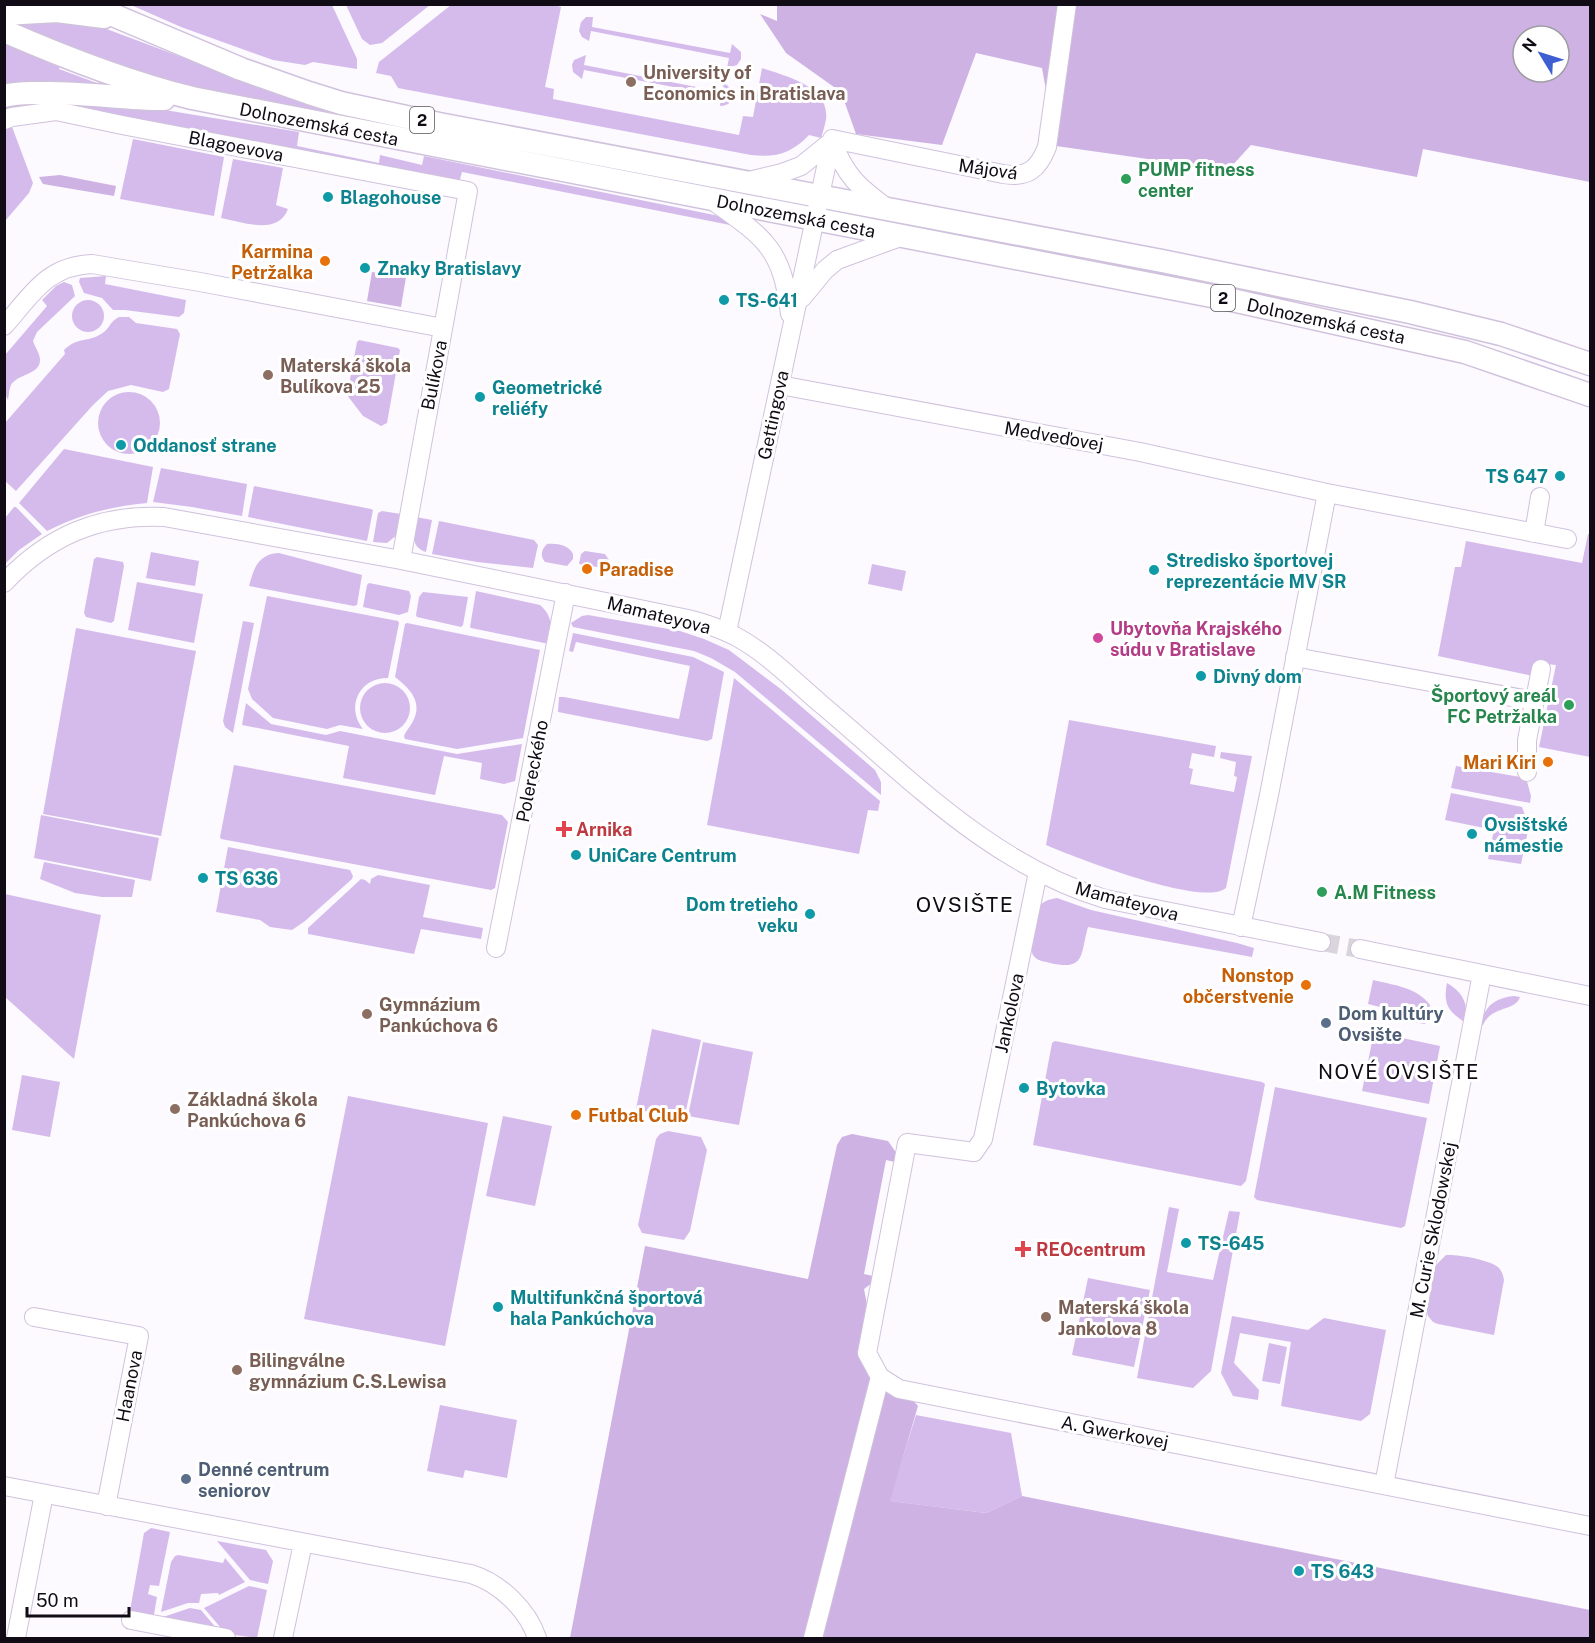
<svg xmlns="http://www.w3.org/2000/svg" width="1595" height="1643" font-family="'Public Sans',sans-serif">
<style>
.green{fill:#d5bbeb}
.forest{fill:#cdb2e3;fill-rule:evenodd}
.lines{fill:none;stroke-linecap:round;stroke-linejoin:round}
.minor-tunnel{stroke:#d9d5dc;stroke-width:18;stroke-dasharray:18 9;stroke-linecap:butt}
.minor-casing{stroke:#d0c2dc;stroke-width:20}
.major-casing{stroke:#d0c2dc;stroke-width:25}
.minor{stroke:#fff;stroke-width:18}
.major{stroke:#fff;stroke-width:22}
.education-dot{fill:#8d6e63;stroke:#fff;stroke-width:2}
.leisure-dot{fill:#2e9e5b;stroke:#fff;stroke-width:2}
.culture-dot{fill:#0f9aa8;stroke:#fff;stroke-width:2}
.food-dot{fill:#e8710a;stroke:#fff;stroke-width:2}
.hotel-dot{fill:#d1479c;stroke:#fff;stroke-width:2}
.health-dot{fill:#e0444e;stroke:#fff;stroke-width:2}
.service-dot{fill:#5c6f8a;stroke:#fff;stroke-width:2}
.labels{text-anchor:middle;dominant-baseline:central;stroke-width:6;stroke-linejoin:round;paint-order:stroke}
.shield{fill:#fff;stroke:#58545a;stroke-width:1.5}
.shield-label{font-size:16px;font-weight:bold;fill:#100b14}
.education-label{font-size:18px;font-weight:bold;fill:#785e54;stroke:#fff;text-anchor:start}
.street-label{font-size:18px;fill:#100b14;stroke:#fff}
.leisure-label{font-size:18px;font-weight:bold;fill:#27864d;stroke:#fff;text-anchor:start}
.culture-label{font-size:18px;font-weight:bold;fill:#0d838f;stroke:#fff;text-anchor:start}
.food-label{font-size:18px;font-weight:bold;fill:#c56008;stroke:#fff;text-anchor:end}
.hotel-label{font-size:18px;font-weight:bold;fill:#b23c85;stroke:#fff;text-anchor:start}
.health-label{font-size:18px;font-weight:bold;fill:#be3a42;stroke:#fff;text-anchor:start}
.service-label{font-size:18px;font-weight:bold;fill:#4e5e75;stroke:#fff;text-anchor:start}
.neighbourhood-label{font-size:20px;letter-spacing:1.5px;fill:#100b14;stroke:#fff}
.quarter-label{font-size:21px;letter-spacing:1.5px;fill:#100b14;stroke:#fff}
</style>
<rect width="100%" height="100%" fill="#fcf9ff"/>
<path class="green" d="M131,5H332L357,59V69L313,62L305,65L273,60L181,27Z
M346,5H430L382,43L370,45L362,39Z
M451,5L550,4L561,7L545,87L554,89L553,99L739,135L743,116L753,117L762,68C785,76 830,86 826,119C825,125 823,132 821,138L809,135C792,153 776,158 751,155L398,88L391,76L376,73L379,62Z
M586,17H593L592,27L730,53L732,44L741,52V59L737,65L727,68L729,58L591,31L589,41L582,37L579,31L581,22Z
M5,19H80L331,113L202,91L144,73L68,45L59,69L129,95L5,92Z
M586,55L584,65L722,92L724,83L733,90C735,100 730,106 720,106L721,96L584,70L582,79L573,72L572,65L574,60Z
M5,101H110L299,132L297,146L379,163L380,155L422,165L424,156L724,217L738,224L730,225L462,172L459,183L61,107L5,114Z
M11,124L33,183L29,193L5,221V127Z
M133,139L224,157L214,216L120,199Z
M233,159L283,168L276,205L288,209C278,236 243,222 221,218Z
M106,276L105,284L186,300L184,313L179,317L125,310H113L102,298L84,293L79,282L80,278Z
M64,282L72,285L75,296L37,332L33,341C35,347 40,354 40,360C40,375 17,374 11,385C9,389 9,395 8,400L5,394V355L47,306L42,300L56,286Z
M72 316a16 16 0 1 1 32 0a16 16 0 1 1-32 0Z
M119,317H129L136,323L177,329L180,334L169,389L163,392L131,385L108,391L93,405L16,491L5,481V423L65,354L64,350C79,336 87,343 101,334C109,330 110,321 119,317Z
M359,340L398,348L400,350L387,423L381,426L363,416L347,395L357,342Z
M98 423a31 31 0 1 1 62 0a31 31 0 1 1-62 0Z
M64,449L153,467L147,503C111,506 79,515 47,531L19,503Z
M161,468L247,484L242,516L192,507L153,502Z
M254,486L371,509L373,510L367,541L248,517Z
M14,507H16L42,534L19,550L5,564V518Z
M382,511L401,514L397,535L387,543L373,542L378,513Z
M416,517L432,520L426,552C409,546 414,532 416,517Z
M439,521L534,540L538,545L533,568L477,562L432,554Z
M1588,534L1590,535V757L1539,747L1556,665L1536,663L1533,676L1438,656L1455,567H1461L1466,541L1582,563Z
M547,544C557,543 569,545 573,554V559L567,566L545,562C540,556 541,550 547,544Z
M585,551L605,554L611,563L609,569L579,564L581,554Z
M151,552L199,561L195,586L146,578Z
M279,553L362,575L357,605L354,606L249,586C254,568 258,554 279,553Z
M97,557L123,562L124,566L114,621L111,623L86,617L84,613L94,559Z
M872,564L906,571L902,591L868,584Z
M137,582L203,594L194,643L128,630Z
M369,583L409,591L411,596L408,612L399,615L363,607L367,585Z
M476,591L540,605C554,617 551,628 549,644L471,628L470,627Z
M423,592L468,597L463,625L461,627L417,617L416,615L419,597Z
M267,596L398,621L399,623L388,678C360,677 345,707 363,729L340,725L327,729L273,718L252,699L248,689Z
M588,615L680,631L704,639L729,650L782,690L875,770L881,782V795L735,672L711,658L694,651L573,627L571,623L582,616Z
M243,621L254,623L233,733L225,727L223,721Z
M407,623L540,650L523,738L457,749L405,739L404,736C406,731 409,728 412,723C424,702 410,689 395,677L405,624Z
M76,628L196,651L161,836L43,814Z
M573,633L693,657L724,672L712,739L707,741L558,712L559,697H564L679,719L690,666L576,642L573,652L569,651Z
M734,678L880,801L878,811L868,810L859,854L707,825Z
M360 708a25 25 0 1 1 50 0a25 25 0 1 1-50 0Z
M246,703L271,724L326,735L340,731L457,754L522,744L515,781L504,784L480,779L482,763L444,756L435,795L343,778L349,746L242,725Z
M1069,720L1216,746L1214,757L1192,753L1189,768L1193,769L1190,784L1234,792L1237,777L1234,776L1236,762L1220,758L1221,752L1252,756L1226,888C1204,908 1074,857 1046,845Z
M234,765L502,815L508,822L495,888L491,890L221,839L220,837Z
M1456,766L1526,778L1531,796L1530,803L1451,788Z
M1451,793L1522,807L1529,826L1521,864L1488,859L1494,830L1445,820Z
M41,815L159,838L151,881L34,858Z
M228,847L350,870L353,876L352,879L305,921L292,930L270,927L260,920L216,912Z
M44,862L135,880L132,897H102L75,893L40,879Z
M378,875L430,885L423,917L483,928L481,939L421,929L414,954L308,934V928L361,879L365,880L370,884L371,879Z
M5,894L101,915L74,1059L5,997Z
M1057,898L1091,910L1237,943L1254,948L1252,957L1088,927C1080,955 1086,971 1050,963C1043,961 1037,961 1033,955C1029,948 1033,916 1037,909C1041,902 1049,899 1057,898Z
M1373,980C1393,985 1417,987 1430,1005L1425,1024L1407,1021L1408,1014L1368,1004Z
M1447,983C1464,993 1468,1004 1466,1023C1448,1011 1443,1005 1447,983Z
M1514,996L1520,997C1515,1012 1492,1005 1483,1025H1481C1484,1006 1495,998 1514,996Z
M652,1029L701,1040L684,1120L636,1109Z
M1374,1032L1440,1046L1429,1104L1362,1091Z
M1055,1041L1262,1082L1265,1084L1246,1181L1241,1186L1033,1145L1052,1043Z
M703,1042L753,1052L739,1125L688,1116Z
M22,1075L60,1082L50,1137L12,1130Z
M1275,1087L1427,1118L1405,1226L1401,1228L1257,1200L1254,1197Z
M348,1096L488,1123L445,1346L304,1319Z
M503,1116L552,1126L535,1206L486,1196Z
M668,1131L701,1137L707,1150L690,1231L684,1240L642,1233L638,1225L656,1139L660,1134Z
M1169,1207L1179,1209L1167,1272L1213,1280L1229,1211L1240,1212L1211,1371L1193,1388L1137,1378Z
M1446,1255C1457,1254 1490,1260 1498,1267C1502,1271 1503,1275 1504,1280L1494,1335L1438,1324L1433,1322L1428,1316L1426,1308L1434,1267Z
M1088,1278L1150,1290L1134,1367L1072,1355Z
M1232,1316L1308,1330L1324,1318L1386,1330L1370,1414L1361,1421L1281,1406L1291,1342L1240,1333L1234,1363L1259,1390L1258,1400L1233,1396L1221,1373Z
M1269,1343L1287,1347L1280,1384L1262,1381Z
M440,1405L517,1420L507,1478L465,1470L463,1478L427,1471Z
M916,1415L1011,1433L1022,1496L986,1513L889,1501Z
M151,1528L170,1532L159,1586L150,1585L148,1594L157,1597L153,1620L129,1616L144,1533Z
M217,1541L266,1550L273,1561L268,1584L250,1580Z
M178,1555L223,1563L225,1558L245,1582L219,1595L218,1593L201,1594L199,1603H188L161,1612L171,1562L175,1556Z
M249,1586L267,1590L257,1638L219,1633L220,1627L204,1608Z
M190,1608L201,1610L217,1629L160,1618Z"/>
<path class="forest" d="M777,4L1590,5V182L1423,149L1417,177L1251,145L1230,168L1155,160L1056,146L1042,68L976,53L942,145L856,134L841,92L786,53L760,14L777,21ZM1523,36H1559V72H1523Z
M60,175L116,186L114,196L43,184L39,177Z
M372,272L406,277L401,307L367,301Z
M852,1134L888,1141L897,1154L895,1162L886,1160L864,1274L873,1276L872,1283L864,1289L878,1361L918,1406L890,1501L986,1513L1022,1496L1590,1610V1638H570L645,1246L808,1279L837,1145L842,1137Z"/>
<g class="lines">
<path class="minor-tunnel" d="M1321,942L1360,949"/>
<defs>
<path id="minor" d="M4,120L12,117L56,111L122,125L468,191L401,560
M749,181L782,173L801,166L832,141C846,176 857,186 887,208
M713,201C765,238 782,248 790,314
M802,298L825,270L837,260L903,236
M4,326C32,295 46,266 92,264L200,282L443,328
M780,385L1140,452L1327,493L1567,539
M1534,533L1540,497
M4,583C48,536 99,514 164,517L401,560L688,619C704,623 721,629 735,636C767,653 794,681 821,704C909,778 992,865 1105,899L1321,942
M727,632L832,139L1003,174C1027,178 1038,170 1047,147L1067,4
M1295,657L1534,701
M1527,772V740L1541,669
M1038,872L983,1139L974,1152L907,1143L867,1353L880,1377L899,1389L1590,1526
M1241,927L1269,795L1327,493
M496,948L566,593
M1360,949L1590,996
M34,1317L139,1336L106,1506
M1384,1485L1482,974
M4,1486L471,1574C500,1583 528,1610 537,1638
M131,1620L226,1638
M16,1638L44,1494
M283,1638L303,1543
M813,1638L880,1377"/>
<path id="major" d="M87,4L241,69L309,93L341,103L439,124L1162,261L1410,312L1501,334L1590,364
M4,14L57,11L104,17
M4,31C66,58 127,82 192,98L1232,300L1465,352L1590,395
M4,96C17,92 29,93 42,93C83,92 123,99 164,99"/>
</defs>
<use href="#minor" class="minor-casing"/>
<use href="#major" class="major-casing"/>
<use href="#minor" class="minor"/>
<use href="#major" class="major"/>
</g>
<g class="education-dot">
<circle cx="631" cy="82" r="6"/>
<circle cx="268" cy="375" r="6"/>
<circle cx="367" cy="1014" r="6"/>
<circle cx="175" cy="1109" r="6"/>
<circle cx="1046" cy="1317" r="6"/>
<circle cx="237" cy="1370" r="6"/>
</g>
<g class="leisure-dot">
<circle cx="1126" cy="179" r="6"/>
<circle cx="1569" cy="705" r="6"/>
<circle cx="1322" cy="892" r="6"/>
</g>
<g class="culture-dot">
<circle cx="328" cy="197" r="6"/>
<circle cx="365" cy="268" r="6"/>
<circle cx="724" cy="300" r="6"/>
<circle cx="480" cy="397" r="6"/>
<circle cx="121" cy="445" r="6"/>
<circle cx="1560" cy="476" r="6"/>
<circle cx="1154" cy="570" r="6"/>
<circle cx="1201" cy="676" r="6"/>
<circle cx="1472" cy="834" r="6"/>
<circle cx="576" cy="855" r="6"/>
<circle cx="203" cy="878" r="6"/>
<circle cx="810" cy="914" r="6"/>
<circle cx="1024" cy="1088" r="6"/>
<circle cx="1186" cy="1243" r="6"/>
<circle cx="498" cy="1307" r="6"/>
<circle cx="1299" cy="1571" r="6"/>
</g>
<g class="food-dot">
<circle cx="325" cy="261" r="6"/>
<circle cx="587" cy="569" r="6"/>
<circle cx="1548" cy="762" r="6"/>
<circle cx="1306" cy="985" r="6"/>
<circle cx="576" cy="1115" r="6"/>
</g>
<circle class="hotel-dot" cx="1098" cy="638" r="6"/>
<g class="health-dot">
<path d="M561 820h6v6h6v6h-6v6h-6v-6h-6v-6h6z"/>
<path d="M1020 1240h6v6h6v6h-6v6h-6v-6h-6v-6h6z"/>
</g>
<g class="service-dot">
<circle cx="1326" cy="1023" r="6"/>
<circle cx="186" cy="1479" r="6"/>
</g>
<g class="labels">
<g class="shield">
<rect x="410" y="107" width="24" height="26" rx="4.5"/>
<rect x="1211" y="285" width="24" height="26" rx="4.5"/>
</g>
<g class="shield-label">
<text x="422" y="120">2</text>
<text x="1223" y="298">2</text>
</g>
<g class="education-label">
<text x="643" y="72">University of<tspan x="643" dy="21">Economics in Bratislava</tspan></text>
<text x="280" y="365">Materská škola<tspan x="280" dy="21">Bulíkova 25</tspan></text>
<text x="379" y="1004">Gymnázium<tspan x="379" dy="21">Pankúchova 6</tspan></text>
<text x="187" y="1099">Základná škola<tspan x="187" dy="21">Pankúchova 6</tspan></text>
<text x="1058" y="1307">Materská škola<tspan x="1058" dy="21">Jankolova 8</tspan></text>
<text x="249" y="1360">Bilingválne<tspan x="249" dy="21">gymnázium C.S.Lewisa</tspan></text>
</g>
<g class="street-label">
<text transform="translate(319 124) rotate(11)">Dolnozemská cesta</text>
<text transform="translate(236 146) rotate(11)">Blagoevova</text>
<text transform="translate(988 169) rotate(8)">Májová</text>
<text transform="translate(796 216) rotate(11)">Dolnozemská cesta</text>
<text transform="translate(1326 321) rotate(12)">Dolnozemská cesta</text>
<text transform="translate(434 375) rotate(-79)">Bulíkova</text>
<text transform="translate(773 415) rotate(-78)">Gettingova</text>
<text transform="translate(1054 436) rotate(10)">Medveďovej</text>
<text transform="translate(659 615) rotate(14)">Mamateyova</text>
<text transform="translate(532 771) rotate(-79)">Polereckého</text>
<text transform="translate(1127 901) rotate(15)">Mamateyova</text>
<text transform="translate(1009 1013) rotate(-78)">Jankolova</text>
<text transform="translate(1433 1230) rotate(-79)">M. Curie Sklodowskej</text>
<text transform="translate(129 1386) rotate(-79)">Haanova</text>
<text transform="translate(1115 1432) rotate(11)">A. Gwerkovej</text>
</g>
<g class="leisure-label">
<text x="1138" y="169">PUMP fitness<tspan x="1138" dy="21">center</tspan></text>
<text x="1557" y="695" text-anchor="end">Športový areál<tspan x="1557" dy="21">FC Petržalka</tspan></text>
<text x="1334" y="892">A.M Fitness</text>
</g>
<g class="culture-label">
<text x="340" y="197">Blagohouse</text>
<text x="377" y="268">Znaky Bratislavy</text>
<text x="736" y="300">TS-641</text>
<text x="492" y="387">Geometrické<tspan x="492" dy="21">reliéfy</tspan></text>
<text x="133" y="445">Oddanosť strane</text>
<text x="1548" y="476" text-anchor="end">TS 647</text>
<text x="1166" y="560">Stredisko športovej<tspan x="1166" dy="21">reprezentácie MV SR</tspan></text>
<text x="1213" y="676">Divný dom</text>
<text x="1484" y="824">Ovsištské<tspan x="1484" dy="21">námestie</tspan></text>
<text x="588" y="855">UniCare Centrum</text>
<text x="215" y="878">TS 636</text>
<text x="798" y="904" text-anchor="end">Dom tretieho<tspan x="798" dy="21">veku</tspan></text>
<text x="1036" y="1088">Bytovka</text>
<text x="1198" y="1243">TS-645</text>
<text x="510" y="1297">Multifunkčná športová<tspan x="510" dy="21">hala Pankúchova</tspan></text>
<text x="1311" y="1571">TS 643</text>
</g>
<g class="food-label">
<text x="313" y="251">Karmina<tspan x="313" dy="21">Petržalka</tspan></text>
<text x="599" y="569" text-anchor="start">Paradise</text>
<text x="1536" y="762">Mari Kiri</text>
<text x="1294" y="975">Nonstop<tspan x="1294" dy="21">občerstvenie</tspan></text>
<text x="588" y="1115" text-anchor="start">Futbal Club</text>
</g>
<g class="hotel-label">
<text x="1110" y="628">Ubytovňa Krajského<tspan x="1110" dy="21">súdu v Bratislave</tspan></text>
</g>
<g class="health-label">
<text x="576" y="829">Arnika</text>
<text x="1036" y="1249">REOcentrum</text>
</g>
<g class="service-label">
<text x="1338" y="1013">Dom kultúry<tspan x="1338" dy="21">Ovsište</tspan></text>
<text x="198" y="1469">Denné centrum<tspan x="198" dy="21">seniorov</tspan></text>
</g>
<g class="neighbourhood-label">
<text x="1399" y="1072">NOVÉ OVSIŠTE</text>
</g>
<g class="quarter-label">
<text x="965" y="904">OVSIŠTE</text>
</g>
</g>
<rect width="1595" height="1643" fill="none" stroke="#100b14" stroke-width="12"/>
<g transform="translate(1541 54) rotate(308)"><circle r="28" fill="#ffffff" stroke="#9f9da1" stroke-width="1.5"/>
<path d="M0-4.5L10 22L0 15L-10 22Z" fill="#3e5fd1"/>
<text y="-9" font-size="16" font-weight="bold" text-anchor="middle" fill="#100b14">N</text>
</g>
<path d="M27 1607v9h102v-9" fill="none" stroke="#100b14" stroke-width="3"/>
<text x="36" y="1607" font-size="18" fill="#100b14" stroke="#ffffff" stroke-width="4.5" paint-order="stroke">50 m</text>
</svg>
